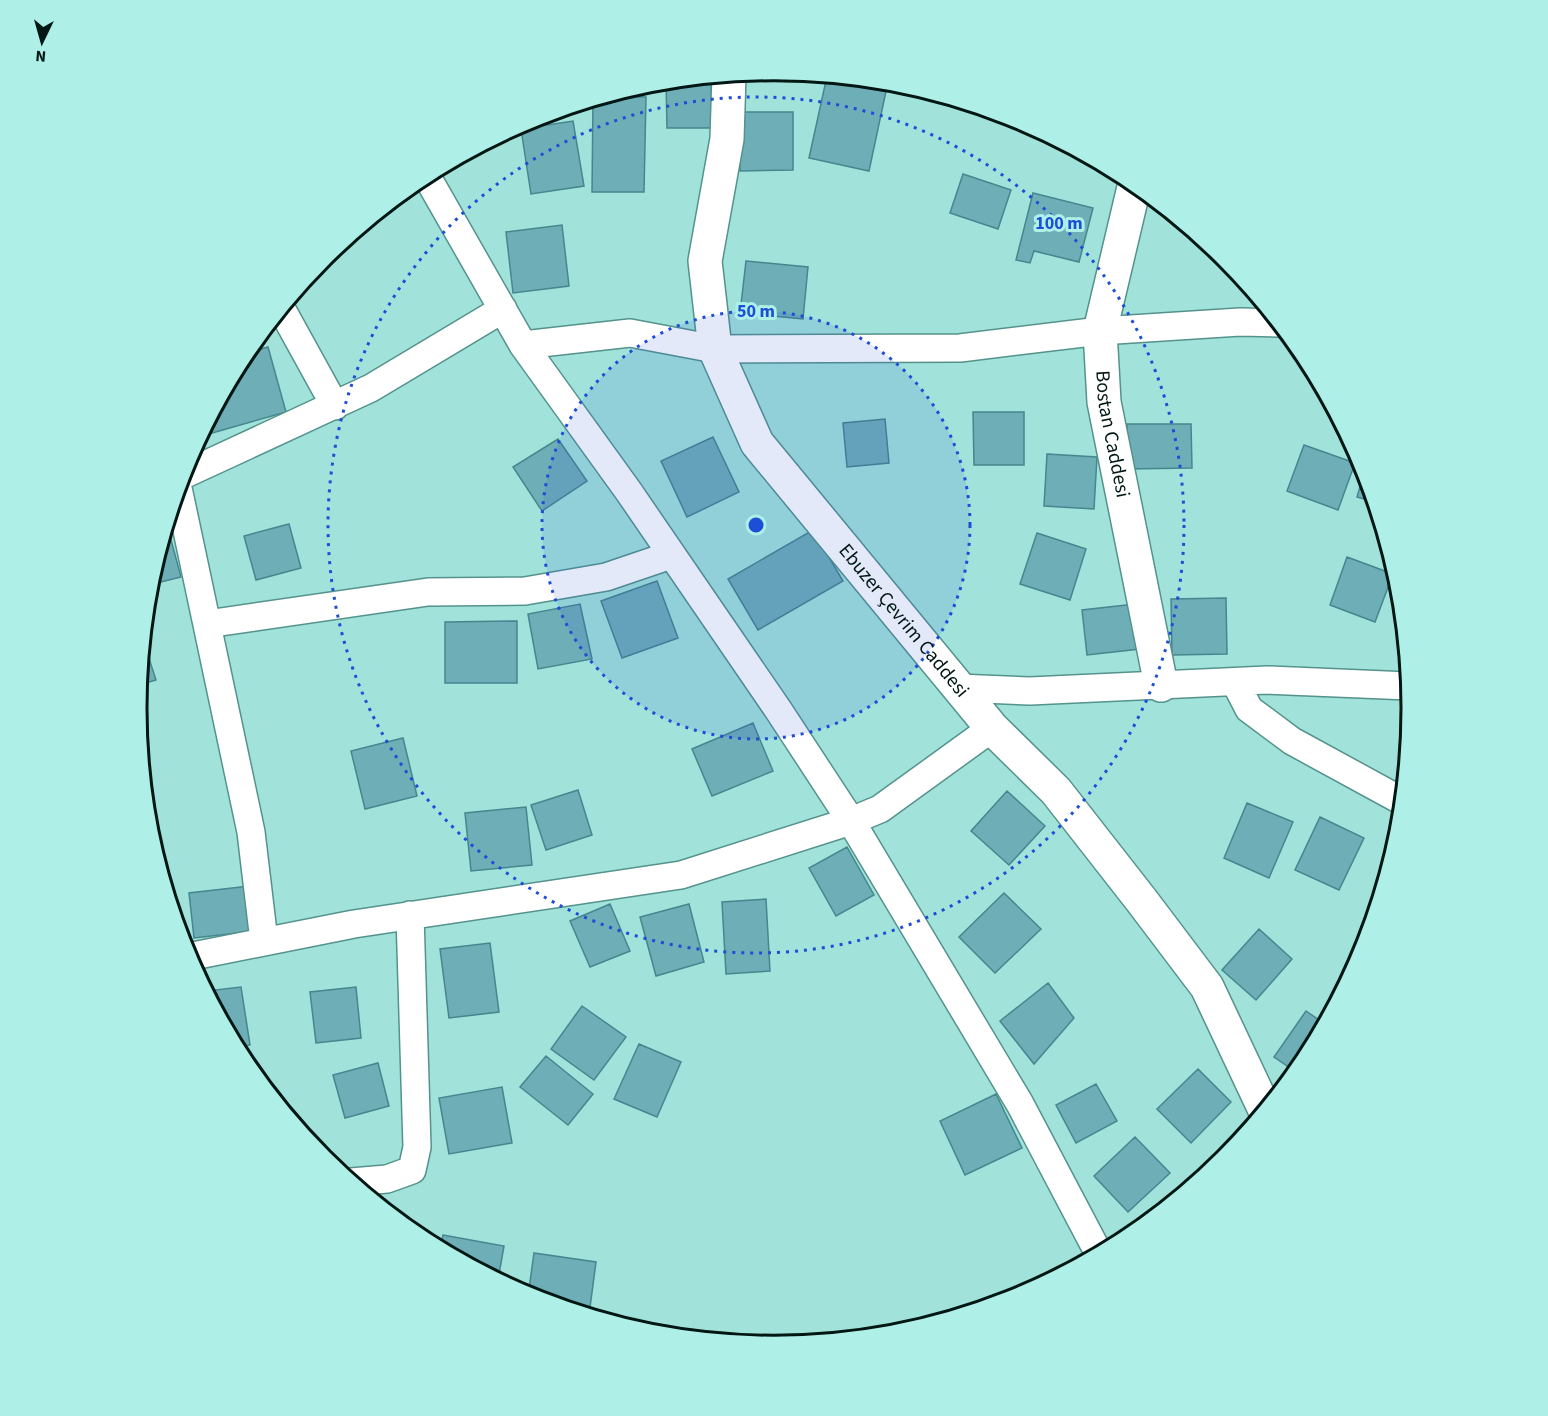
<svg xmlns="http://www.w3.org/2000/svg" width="1548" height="1416" font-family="'Source Sans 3',sans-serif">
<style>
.building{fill:#6eaeb7;stroke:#46868e;stroke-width:1.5}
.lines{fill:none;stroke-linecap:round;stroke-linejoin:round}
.street-casing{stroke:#54938c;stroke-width:30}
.secondary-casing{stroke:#54938c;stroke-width:36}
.street{stroke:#fff;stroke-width:27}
.secondary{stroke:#fff;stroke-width:33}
.ring{fill:none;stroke:#1d4ed8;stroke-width:3;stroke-dasharray:3 6}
.labels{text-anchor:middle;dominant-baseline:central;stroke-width:6;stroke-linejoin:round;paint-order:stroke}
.street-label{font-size:20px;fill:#001714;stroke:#aeefe7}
.rim{fill:none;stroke:#001714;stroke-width:3}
.centre{fill:#1d4ed8;stroke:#aeefe7;stroke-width:3}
.ring-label{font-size:18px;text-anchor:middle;font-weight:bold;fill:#1d4ed8;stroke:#aeefe7;stroke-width:6;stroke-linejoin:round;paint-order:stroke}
</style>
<rect width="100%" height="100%" fill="#a1e2da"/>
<path class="building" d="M827,76L888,82L869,171L809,158Z
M711,77L712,128H667L666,81Z
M605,96L646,97L644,192H592L593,100Z
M740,112H793V170L740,171Z
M573,121L584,186L531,194L521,129Z
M963,174L1011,190L998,229L950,213Z
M1033,193L1093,208L1079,262L1034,251L1030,263L1016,260Z
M562,225L569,286L513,293L506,232Z
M746,261L808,267L803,319L740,313Z
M268,347L286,412L205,435L203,430L244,354Z
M973,412H1024V465H974Z
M885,419L889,463L847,467L843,423Z
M1127,424H1191L1192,468L1127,469Z
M713,437L739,492L687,517L661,461Z
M558,439L587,481L542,511L513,467Z
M1304,445L1355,463L1338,510L1287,491Z
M1047,454L1097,457L1094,509L1044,506Z
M1365,470L1374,502L1357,497Z
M289,524L301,568L256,580L244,536Z
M167,525L181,577L149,585V583Z
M813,530L843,581L758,630L728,579Z
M1037,533L1086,549L1070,600L1020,584Z
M1347,557L1393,574L1375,622L1330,605Z
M657,581L678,638L622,658L601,601Z
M1226,598L1227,654L1172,655L1171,599Z
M580,604L592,659L538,669L528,614Z
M1135,604L1140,649L1087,655L1082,610Z
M517,621V683H445V622Z
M143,640L156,680L139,685Z
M753,723L773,771L712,796L692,749Z
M403,738L417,796L365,809L351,751Z
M578,790L592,835L546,850L531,805Z
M1007,791L1045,826L1009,865L971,831Z
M1247,803L1293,822L1269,878L1224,858Z
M526,807L532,865L471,871L465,813Z
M1320,817L1364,838L1339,890L1295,870Z
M847,847L874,895L836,916L809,868Z
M249,886L255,931L194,938L189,893Z
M1004,893L1041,929L995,973L959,937Z
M766,899L770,971L726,974L722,902Z
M610,904L630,951L590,967L570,921Z
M689,904L704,962L656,976L640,917Z
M1259,929L1292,959L1256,1000L1222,970Z
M490,943L499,1012L449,1018L440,949Z
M1048,983L1074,1018L1034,1064L1000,1021Z
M241,987L250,1045L236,1048L206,991Z
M356,987L361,1038L316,1043L310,992Z
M582,1006L626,1037L594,1080L551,1049Z
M1306,1011L1325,1024L1296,1072L1274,1057Z
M639,1044L681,1062L657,1117L614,1099Z
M546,1056L593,1094L568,1125L520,1087Z
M378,1063L389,1106L345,1118L333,1075Z
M1198,1069L1231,1102L1191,1143L1157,1109Z
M1096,1084L1117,1121L1076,1143L1056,1105Z
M502,1087L512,1143L449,1154L439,1098Z
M996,1094L1022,1148L965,1175L940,1121Z
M1135,1137L1170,1173L1128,1212L1094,1176Z
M443,1235L504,1246L498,1280L440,1249Z
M534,1253L596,1262L589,1315L528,1296Z"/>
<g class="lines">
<defs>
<path id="street" d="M426,175L523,345L629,492L779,711L851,821L1020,1104L1099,1254
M281,308L335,406
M523,345L630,333L715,349L960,348L1100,331L1240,322L1279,323
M181,476L371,388L503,309
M178,488L251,832L264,941
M207,624L428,592L525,591L606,577L671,555
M1235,682L1249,709L1292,741L1402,801
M958,688L1030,691L1267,680L1409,686
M188,957L354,924L681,875L851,821L880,809L992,728
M351,1182L387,1179L412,1170L417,1147L410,915"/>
<g id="secondary">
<path id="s1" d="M729,75L727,139L705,261L715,349L757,443L992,728L1056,791L1142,901L1207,987L1265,1110"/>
<path id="s2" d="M1135,183L1100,331L1104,402L1161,685"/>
</g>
</defs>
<use href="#street" class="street-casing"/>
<use href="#secondary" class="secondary-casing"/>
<use href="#street" class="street"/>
<use href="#secondary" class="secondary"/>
</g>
<circle cx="756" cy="525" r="214" fill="#1d4ed8" fill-opacity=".12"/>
<g class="ring">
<circle cx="756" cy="525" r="214"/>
<circle cx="756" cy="525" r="428"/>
</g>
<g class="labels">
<g class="street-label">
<text stroke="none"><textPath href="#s2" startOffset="256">Bostan Caddesi</textPath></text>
<text stroke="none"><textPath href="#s1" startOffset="610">Ebuzer Çevrim Caddesi</textPath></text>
</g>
</g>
<path d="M0 0H1548V1416H0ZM147 708a627 627 0 1 1 1254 0a627 627 0 1 1-1254 0Z" fill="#aeefe7" fill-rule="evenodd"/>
<path class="rim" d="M147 708a627 627 0 1 1 1254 0a627 627 0 1 1-1254 0Z"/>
<circle cx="756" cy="525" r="9" class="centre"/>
<g class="ring-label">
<text x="1059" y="229">100 m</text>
<text x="756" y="317">50 m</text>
</g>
<g transform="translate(42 42) rotate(185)" stroke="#aeefe7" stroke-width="4.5" paint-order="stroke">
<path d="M0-4.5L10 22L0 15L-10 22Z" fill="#001714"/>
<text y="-9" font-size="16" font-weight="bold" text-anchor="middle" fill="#001714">N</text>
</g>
</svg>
